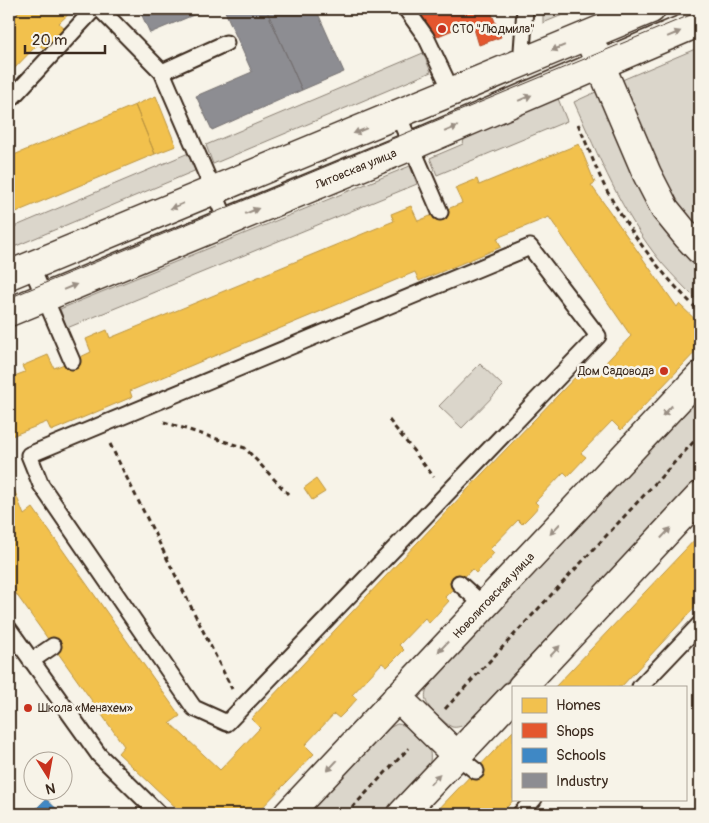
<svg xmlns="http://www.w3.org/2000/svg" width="709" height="823" font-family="Pangolin,sans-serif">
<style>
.green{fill:#dbd6cb;stroke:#8b8074}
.homes{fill:#f2c14e;stroke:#bb9440}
.shops{fill:#e4572e;stroke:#b14a29}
.schools{fill:#3f88c5;stroke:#3e6c93}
.industry{fill:#8d8d92;stroke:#746f6f}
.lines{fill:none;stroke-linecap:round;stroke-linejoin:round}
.service-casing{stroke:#3b2a1e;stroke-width:19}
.minor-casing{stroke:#3b2a1e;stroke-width:31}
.tertiary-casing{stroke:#3b2a1e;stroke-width:31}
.path{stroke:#3b2a1e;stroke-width:3;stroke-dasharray:5 4;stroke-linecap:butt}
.service{stroke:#f7f3e8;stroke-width:15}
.minor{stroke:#f7f3e8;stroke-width:28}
.tertiary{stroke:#f7f3e8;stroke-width:28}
.tram{stroke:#3b2a1e;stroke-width:1}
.oneway{fill:#998e83}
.poi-dot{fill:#c8321e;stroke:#f7f3e8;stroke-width:2}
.labels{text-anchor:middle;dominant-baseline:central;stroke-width:5;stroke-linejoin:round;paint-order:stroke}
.poi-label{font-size:12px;fill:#3b2a1e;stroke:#f7f3e8;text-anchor:start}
.street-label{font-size:12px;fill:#3b2a1e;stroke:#f7f3e8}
</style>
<rect width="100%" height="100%" fill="#f7f3e8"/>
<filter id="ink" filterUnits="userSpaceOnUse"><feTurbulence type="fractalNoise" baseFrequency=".02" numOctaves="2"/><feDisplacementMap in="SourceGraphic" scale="10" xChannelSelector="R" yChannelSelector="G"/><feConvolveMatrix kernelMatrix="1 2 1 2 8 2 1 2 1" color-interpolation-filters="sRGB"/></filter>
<g filter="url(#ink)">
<path class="green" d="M543,9H577L543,23Z
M700,47V235L679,213L622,80Z
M423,53L431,72L213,164L206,145Z
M598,91L678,246L700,269V303C687,290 673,276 661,262C622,214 599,157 574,102Z
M557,96L567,121L437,175L430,158L463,144L465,135Z
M191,152L199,169L9,249V229Z
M410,166L417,184L67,328L60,309Z
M480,364L503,386L462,428L439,406Z
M700,396V476L467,723C463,726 457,728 452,727C447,725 443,720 439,717C429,708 421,700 428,686Z
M397,724C416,725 436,746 429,765L382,814H307L389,728Z"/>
<path class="homes" d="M22,9H74L59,23L65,28L44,49L38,44L9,74V22Z
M156,96L176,146L155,154L135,105Z
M135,105L155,154L9,215V157Z
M579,144L595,183L591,185L677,307L679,304L700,324V347L621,430L612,421L581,453L586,457L568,476L564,472L535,502L539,506L531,515L522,524L518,520L490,549L494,553L476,573L472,569L445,597L449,601L429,623L425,618L399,645L404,650L387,667L382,663L352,695L357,699L348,709L339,718L334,714L305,745L314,754L256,814H183L118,753L124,746L9,584V477L24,515L33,508L180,716L170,723L220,770L260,728L251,719L484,472L584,368L593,376L631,336L549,217L497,238L501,247L419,281L415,272L130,391L132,397L51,431L47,422L9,437V378L25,372L22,366L48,355L54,368L72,361L91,352L86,339L107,330L110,338L394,221L391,214L411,206L418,221L462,203L455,188L477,179L479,185Z
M316,479L325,492L312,500L304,488Z
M700,534V602L621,687H555Z
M513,731V799H514L509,805L500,814H434Z"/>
<path class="shops" d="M419,9H490L501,37L479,45L472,22L431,39Z"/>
<path class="schools" d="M46,799L62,814H31Z"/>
<path class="industry" d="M139,9H208L150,33Z
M224,9H266L302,90L212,130L196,96L252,72Z
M266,9H316L344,72L302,90Z"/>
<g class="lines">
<defs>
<path id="service" d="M100,9L162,72L227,222
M406,9L426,37L452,92
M521,64L525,9
M162,72L226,43
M9,101L94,9
M398,115L440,212
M530,247L598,336L227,723L194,708L41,485L29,455Z
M31,266L72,361
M459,583L483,605
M9,629L99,755L159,814
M31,661L53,646
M640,687L700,624
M457,756L476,771
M520,814L534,799"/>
<g id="minor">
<path d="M588,36L647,174L665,209L687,236L700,250"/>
<path d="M522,687L700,496"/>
<path d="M397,697L457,756"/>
<path id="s1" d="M288,814L700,376"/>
<path d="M402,814L513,696"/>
</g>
<g id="tertiary">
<path d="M9,275L651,9"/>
<path id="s2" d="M9,312L411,146L700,22"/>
</g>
</defs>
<use href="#service" class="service-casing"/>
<use href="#minor" class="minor-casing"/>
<use href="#tertiary" class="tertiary-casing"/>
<path class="path" d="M578,124C588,146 596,170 607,191C631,235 664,277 700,312
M389,420L434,477
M164,422L245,448L288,494
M110,444L232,689
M445,709L700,435
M346,814L409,748"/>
<use href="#service" class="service"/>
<use href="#minor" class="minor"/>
<use href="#tertiary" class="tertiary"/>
<path class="tram" d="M9,298L700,11"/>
</g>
<defs><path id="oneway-solid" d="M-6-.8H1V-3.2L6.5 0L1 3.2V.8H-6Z" transform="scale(1.25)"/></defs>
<g class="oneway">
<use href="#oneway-solid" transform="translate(674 34) rotate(-23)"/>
<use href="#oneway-solid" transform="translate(558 48) rotate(157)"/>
<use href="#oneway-solid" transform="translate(525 98) rotate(-23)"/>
<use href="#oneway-solid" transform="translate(451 129) rotate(-23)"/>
<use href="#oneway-solid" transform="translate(360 131) rotate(158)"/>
<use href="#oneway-solid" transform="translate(177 206) rotate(158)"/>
<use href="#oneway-solid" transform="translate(252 211) rotate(-22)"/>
<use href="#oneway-solid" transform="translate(70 287) rotate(-22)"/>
<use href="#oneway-solid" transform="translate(667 411) rotate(133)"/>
<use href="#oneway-solid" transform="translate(555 529) rotate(133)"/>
<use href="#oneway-solid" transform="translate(666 533) rotate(-47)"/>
<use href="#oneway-solid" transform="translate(443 647) rotate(133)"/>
<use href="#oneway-solid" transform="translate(555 651) rotate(-47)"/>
<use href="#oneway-solid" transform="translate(332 766) rotate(133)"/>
<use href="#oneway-solid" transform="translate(435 779) rotate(-47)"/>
</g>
</g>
<g class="poi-dot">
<circle cx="442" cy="29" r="5"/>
<circle cx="664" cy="371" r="5"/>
<circle cx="28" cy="708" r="5"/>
</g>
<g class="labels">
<g class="poi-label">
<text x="452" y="29">СТО "Людмила"</text>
<text x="654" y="371" text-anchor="end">Дом Садовода</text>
<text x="38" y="708">Школа «Менахем»</text>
</g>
<g class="street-label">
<text stroke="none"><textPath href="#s2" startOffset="375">Литовская улица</textPath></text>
<text stroke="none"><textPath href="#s1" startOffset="300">Новолитовская улица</textPath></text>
</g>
</g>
<rect width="709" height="823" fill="none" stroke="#f7f3e8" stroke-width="30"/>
<rect x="15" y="15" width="679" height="793" fill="none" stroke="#3b2a1e" stroke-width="2" filter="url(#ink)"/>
<rect x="512" y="686" width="175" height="115" fill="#f7f3e8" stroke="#aca397"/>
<rect x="522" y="698" width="25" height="15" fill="#f2c14e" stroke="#aca397"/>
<text x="556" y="710" font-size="15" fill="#3b2a1e">Homes</text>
<rect x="522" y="723" width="25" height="15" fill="#e4572e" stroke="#aca397"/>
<text x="556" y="736" font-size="15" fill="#3b2a1e">Shops</text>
<rect x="522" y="748" width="25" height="15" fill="#3f88c5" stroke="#aca397"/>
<text x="556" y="760" font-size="15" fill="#3b2a1e">Schools</text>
<rect x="522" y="773" width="25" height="15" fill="#8d8d92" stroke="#aca397"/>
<text x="556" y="786" font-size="15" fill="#3b2a1e">Industry</text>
<g transform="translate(48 776) rotate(169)"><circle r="24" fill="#f7f3e8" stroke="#aca397"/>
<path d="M0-4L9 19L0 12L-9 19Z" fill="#c8321e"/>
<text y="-8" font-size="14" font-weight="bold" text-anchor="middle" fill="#3b2a1e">N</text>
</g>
<path d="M25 45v8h80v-8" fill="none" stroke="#3b2a1e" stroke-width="2.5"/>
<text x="32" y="45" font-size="15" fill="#3b2a1e" stroke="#f7f3e8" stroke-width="4" paint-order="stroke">20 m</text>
</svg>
